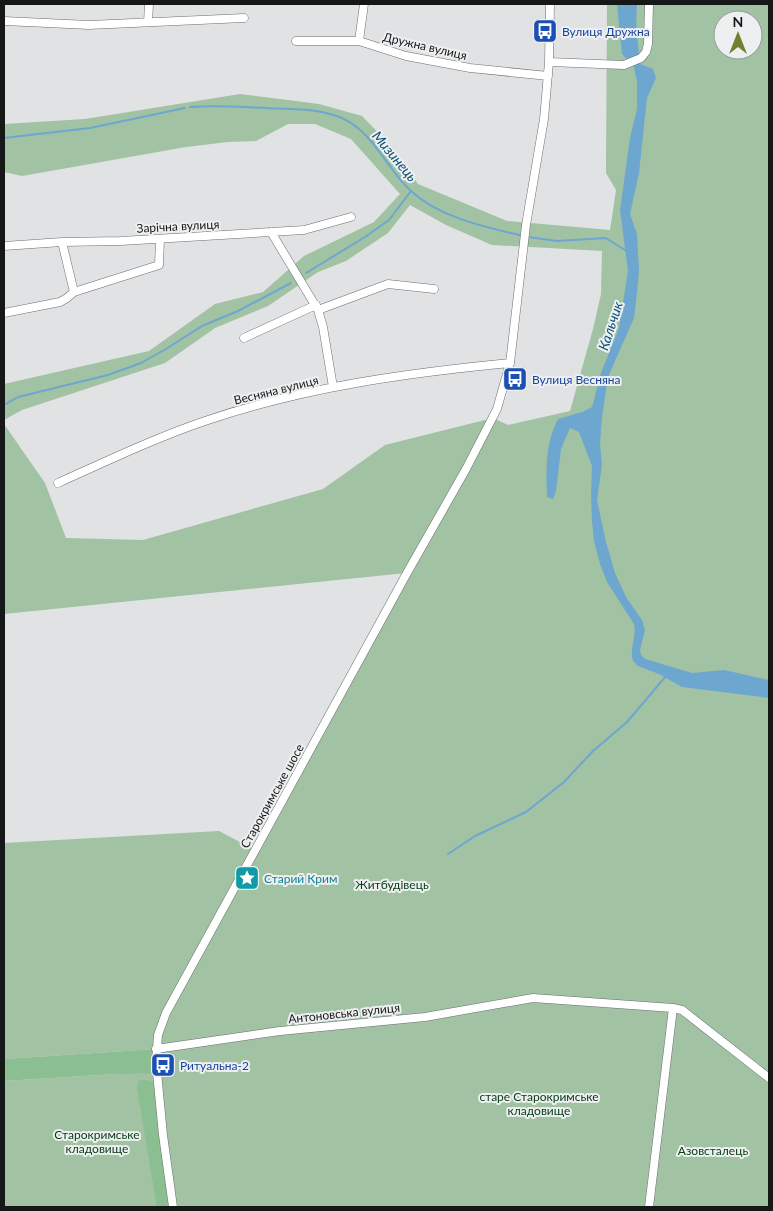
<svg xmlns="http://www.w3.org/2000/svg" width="773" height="1211" font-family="Lato,sans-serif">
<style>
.green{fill:#a1c2a3;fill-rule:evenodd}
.forest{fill:#8bbe90}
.water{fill:#6da7cf}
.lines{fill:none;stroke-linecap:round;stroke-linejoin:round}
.stream{stroke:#6da7cf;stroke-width:2}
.minor-casing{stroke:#6c6d6f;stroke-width:9}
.minor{stroke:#fff;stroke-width:8}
.labels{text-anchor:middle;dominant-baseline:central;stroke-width:4;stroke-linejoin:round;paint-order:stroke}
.transit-label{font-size:12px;fill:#164399;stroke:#eeeff1;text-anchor:start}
.street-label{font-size:12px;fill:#161717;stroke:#eeeff1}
.culture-label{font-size:12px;fill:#0d838f;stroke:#eeeff1;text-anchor:start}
.park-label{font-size:12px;fill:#054014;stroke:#eeeff1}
.water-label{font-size:14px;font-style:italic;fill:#095279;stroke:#eeeff1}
</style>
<rect width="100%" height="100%" fill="#e0e2e4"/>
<path class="green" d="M607,4H769V1207H4V1081L115,1074C129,1074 143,1073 157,1075L156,1049L4,1059V843L219,831L255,850L406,573L4,614V424L45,483L66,538L143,540L323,489L385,445L493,418L508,425L570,411L593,329L601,294L602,251L492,245L446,225L410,205L388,233L346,261L318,272L268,306L215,328L165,363L22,410L4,420V384L149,351L215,304L263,292L304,256L374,222L400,194L351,139L315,124H288L256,141L228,142L186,147L22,176L4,172V124L85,119L240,94L319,104L362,116L393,148L418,184L507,221L610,230L616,190L606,173ZM723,20H753V50H723Z"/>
<path class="forest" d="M156,1049L158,1075C143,1073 130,1074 115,1074L4,1081V1059Z
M144,1080L151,1081L156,1089L173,1207H157L137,1088L139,1081Z"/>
<path class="water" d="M617,4H637C636,18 636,31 638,44C639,51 638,57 640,64L653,69L656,78L647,98L639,173L630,214L637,234L639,271L636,302L634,318L608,377L602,417L600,444L602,465L597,500L606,542L615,573L626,597L642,620L645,630L640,650L641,655L645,659L692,673L724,670L769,680V698L682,687L659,674L638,666L633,661C629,648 637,637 634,624L607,582L600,564L594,541L592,521L591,495L592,466L579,432L570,428L561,449L556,491L553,499L547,497C546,469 545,444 558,419L582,412L592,407L601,373L619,328L628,271L620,210L630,138L637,109V82L634,67L622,54Z"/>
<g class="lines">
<path class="stream" d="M190,107C215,105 240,107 266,108C294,110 327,107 351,123C377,140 389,171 411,191C440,218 486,227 523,236
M4,138L90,128L185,108
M528,237L557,241L606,238L628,252
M306,273L365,237L389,220L411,191
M4,405L18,397L108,375L141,363L166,349L202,326L238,311L291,283
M448,854L475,836L526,812L564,782L593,751L627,722L666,676"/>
<defs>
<path id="minor" d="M4,21L89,25L244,18
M148,22L149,4
M296,41H359L406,56L470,68L548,76
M359,41L364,4
M549,62L624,65L641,58L646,52L648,44L649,4
M271,232L318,310L323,327L333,387
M62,242L74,292
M4,246L62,242L121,241L304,230L351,217
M318,310L388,284L434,289
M4,313L60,302L67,298L74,292L159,265L160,239
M244,338L316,305
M58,483C107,461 155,438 205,421C304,387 407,373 510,363
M156,1049L280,1031L425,1017L533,998L673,1008L682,1010L769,1078
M173,1207L163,1135L156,1062L158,1035L166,1013L407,573L466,469L497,409L510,363L526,225L544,119L549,62L550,4
M649,1207L673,1008"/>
</defs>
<use href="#minor" class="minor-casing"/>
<use href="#minor" class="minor"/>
</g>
<defs>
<symbol id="bus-square" viewBox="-11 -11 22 22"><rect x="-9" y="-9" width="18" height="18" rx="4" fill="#1a4fb4" stroke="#eeeff1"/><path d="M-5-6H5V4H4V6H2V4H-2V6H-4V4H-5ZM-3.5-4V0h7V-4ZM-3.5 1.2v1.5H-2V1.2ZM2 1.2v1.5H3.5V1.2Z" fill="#fff"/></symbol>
<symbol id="sight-square" viewBox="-11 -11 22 22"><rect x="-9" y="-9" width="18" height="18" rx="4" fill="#0f9aa8" stroke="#eeeff1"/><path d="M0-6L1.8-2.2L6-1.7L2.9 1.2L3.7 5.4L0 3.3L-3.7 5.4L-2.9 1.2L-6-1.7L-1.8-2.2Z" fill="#fff"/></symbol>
</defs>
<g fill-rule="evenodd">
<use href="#bus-square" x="531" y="17" width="28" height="28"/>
<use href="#bus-square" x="501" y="365" width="28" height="28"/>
<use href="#sight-square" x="233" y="864" width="28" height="28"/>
<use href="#bus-square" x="149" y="1051" width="28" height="28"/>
</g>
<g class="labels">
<g class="transit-label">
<text x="562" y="31">Вулиця Дружна</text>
<text x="532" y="379">Вулиця Весняна</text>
<text x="180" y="1065">Ритуальна-2</text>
</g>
<g class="street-label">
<text transform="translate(425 46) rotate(13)">Дружна вулиця</text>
<text transform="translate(178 226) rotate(-3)">Зарічна вулиця</text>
<text transform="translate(276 390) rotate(-14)">Весняна вулиця</text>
<text transform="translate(272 796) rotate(-61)">Старокримське шосе</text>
<text transform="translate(344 1013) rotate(-6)">Антоновська вулиця</text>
</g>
<g class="culture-label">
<text x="264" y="878">Старий Крим</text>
</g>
<g class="park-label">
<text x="392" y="884">Житбудівець</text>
<text x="539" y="1096">старе Старокримське<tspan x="539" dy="14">кладовище</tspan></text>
<text x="97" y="1134">Старокримське<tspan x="97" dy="14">кладовище</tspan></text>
<text x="713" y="1150">Азовсталець</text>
</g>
<g class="water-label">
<text transform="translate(395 156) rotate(50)">Мизинець</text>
<text transform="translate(610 326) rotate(-72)">Кальчик</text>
</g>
</g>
<rect width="773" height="1211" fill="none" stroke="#161717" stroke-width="10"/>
<g transform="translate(738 35)"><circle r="24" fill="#eeeff1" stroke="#98999a"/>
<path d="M0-4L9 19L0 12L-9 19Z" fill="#6f802f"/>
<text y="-8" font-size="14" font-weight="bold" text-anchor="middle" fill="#161717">N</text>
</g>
</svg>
